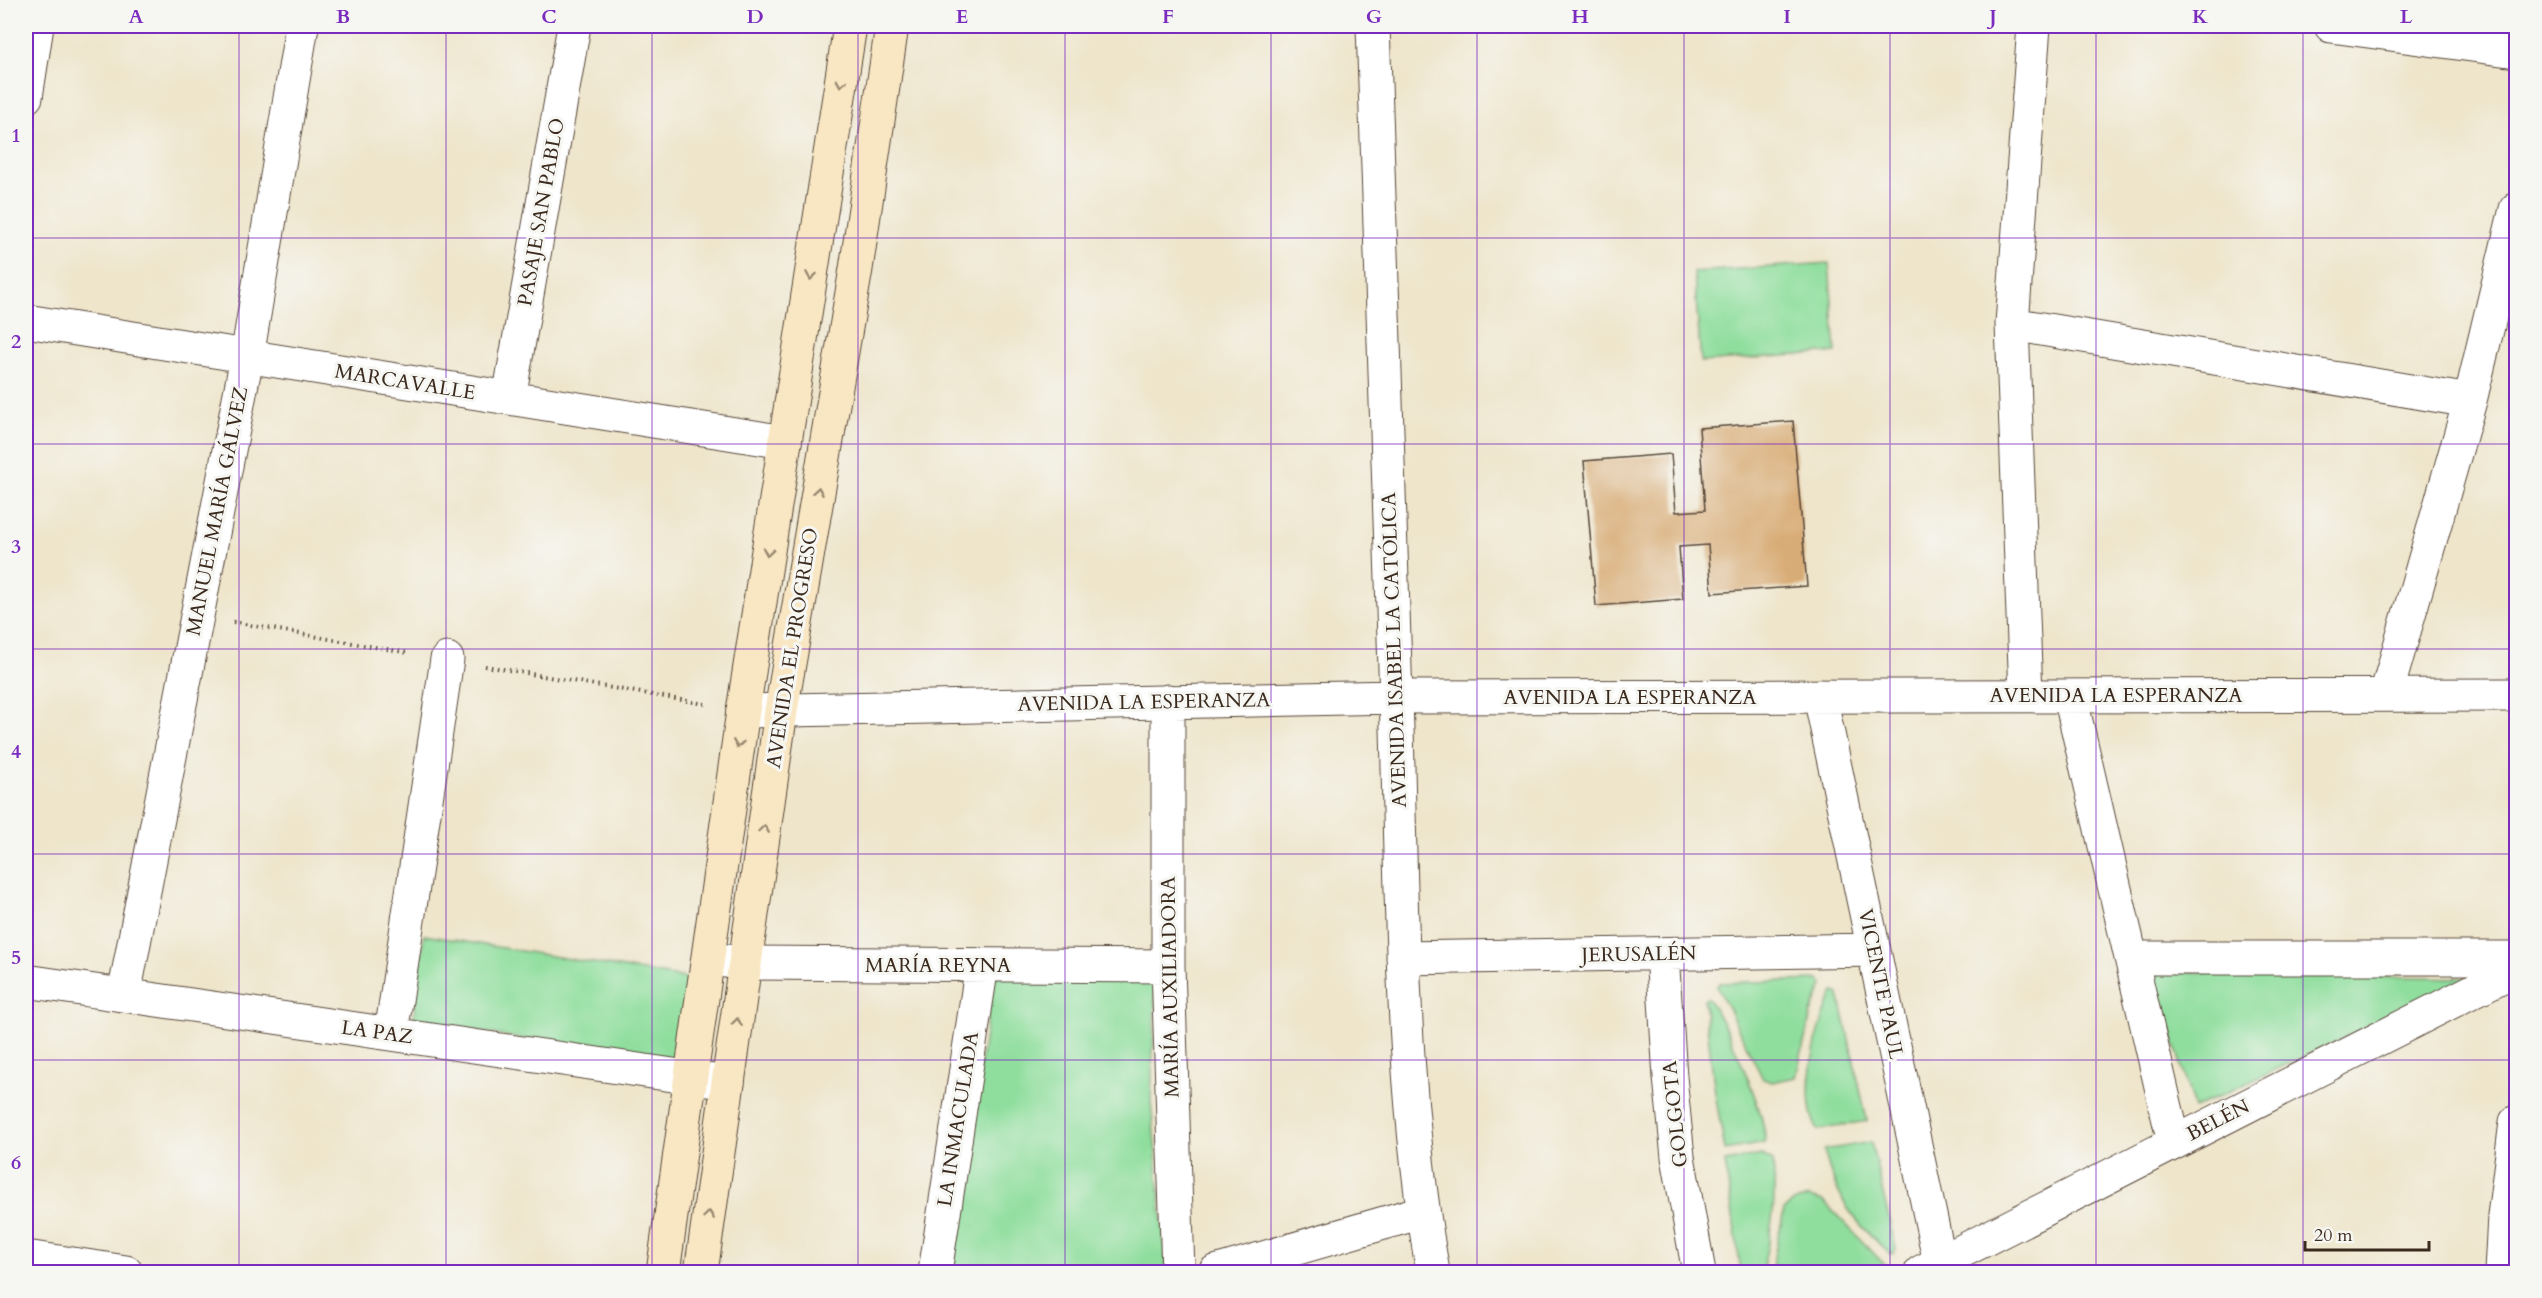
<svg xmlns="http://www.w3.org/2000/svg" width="2542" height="1298" font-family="Cardo,serif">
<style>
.green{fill:#8fde9d;stroke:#65845e;stroke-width:1.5}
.building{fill:#d8ac76}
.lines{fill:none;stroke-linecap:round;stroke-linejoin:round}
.street-casing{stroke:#564638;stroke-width:35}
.secondary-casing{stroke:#564638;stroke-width:35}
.path{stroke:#564638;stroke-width:4;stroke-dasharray:1.5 4.5;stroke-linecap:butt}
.street{stroke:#fff;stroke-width:33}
.secondary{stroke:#f9e7c3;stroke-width:33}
.oneway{stroke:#9a8870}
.grid{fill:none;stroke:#7b2cbf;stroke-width:1.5;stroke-opacity:0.55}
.labels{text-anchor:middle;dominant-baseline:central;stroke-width:6;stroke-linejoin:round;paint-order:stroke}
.street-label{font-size:20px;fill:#3b2a1e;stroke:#f6f6f2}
.neatline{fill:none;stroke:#7b2cbf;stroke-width:2}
.grid-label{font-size:20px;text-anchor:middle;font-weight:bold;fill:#7b2cbf}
</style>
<rect width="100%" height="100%" fill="#f6f6f2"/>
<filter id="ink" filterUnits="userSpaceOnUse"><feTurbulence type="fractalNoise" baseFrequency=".0167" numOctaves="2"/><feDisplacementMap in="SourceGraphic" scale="12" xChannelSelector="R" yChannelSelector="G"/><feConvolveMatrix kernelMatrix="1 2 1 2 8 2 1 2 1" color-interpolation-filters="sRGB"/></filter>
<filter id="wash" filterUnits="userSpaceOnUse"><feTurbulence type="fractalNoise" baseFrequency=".008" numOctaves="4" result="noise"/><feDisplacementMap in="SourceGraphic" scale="24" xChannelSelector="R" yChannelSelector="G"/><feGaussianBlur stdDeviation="1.35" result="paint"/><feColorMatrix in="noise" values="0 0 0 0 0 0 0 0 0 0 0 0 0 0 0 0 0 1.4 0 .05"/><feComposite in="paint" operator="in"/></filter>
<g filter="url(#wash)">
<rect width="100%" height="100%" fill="#eee5cb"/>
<path class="green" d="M1829,263L1836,352L1701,362L1694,272Z
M424,935L703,981L695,1067L413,1021Z
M2153,972L2471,978L2194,1108Z
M994,976L1156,977L1151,1101L1167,1272H948Z
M1819,980L1823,985L1811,1013L1796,1077L1772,1082L1763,1079L1717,986L1719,983Z
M1834,992L1839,994L1867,1121L1818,1130C1797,1098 1818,1023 1834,992Z
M1707,998C1723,1015 1771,1123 1764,1143L1725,1150L1715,1093L1704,1000Z
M1871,1142L1896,1249L1894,1253L1890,1254C1852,1219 1837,1201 1824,1150Z
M1762,1155L1773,1161C1777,1204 1771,1231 1762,1272H1741L1725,1162Z
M1809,1197L1823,1201L1886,1266V1271L1771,1272L1784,1210L1795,1201Z"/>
<g id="blocks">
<path class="building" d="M1793,421L1807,586L1712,593L1708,545L1679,547L1683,599L1596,606L1584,461L1671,454L1676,512L1705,510L1699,428Z"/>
</g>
</g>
<g filter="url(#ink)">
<use href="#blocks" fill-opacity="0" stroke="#564638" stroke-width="1.5"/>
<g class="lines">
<defs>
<path id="street" d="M1373,26C1381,260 1390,494 1397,728C1402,909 1401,1093 1433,1272
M2331,26L2516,51
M26,97L37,26
M26,321L785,442
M2012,324L2470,401
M509,398L574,26
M2026,695L2012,324L2034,26
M2386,695L2470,401L2516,209
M1820,696L1942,1272
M2070,696L2174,1142
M1168,701V966L1178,1272
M743,711L1396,697L2516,695
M1662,954L1670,1077L1678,1157L1699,1272
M1403,958L1874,950
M2131,958H2516
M709,959L744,963L1168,966
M26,981L728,1083
M124,995L247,357L302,26
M391,1034L447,659
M26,1257L126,1272
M935,1272L982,965
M1215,1272L1422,1212
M1921,1272L2516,969
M2501,1272L2504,1216L2516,1122"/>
<path id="secondary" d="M663,1272L743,711L850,26
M701,1272L781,711L856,269L892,26"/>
</defs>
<use href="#street" class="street-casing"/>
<use href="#secondary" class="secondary-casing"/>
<path class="path" d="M233,622L409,653
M485,666L705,704"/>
<use href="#street" class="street"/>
<use href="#secondary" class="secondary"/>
</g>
<defs><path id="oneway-chevron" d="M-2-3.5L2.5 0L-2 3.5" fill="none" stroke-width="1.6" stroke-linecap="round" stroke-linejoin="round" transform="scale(1.5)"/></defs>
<g class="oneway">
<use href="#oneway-chevron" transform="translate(841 83) rotate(99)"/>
<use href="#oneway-chevron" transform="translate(811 276) rotate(99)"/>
<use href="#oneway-chevron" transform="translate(818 491) rotate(-80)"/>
<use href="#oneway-chevron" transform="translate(768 552) rotate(99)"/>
<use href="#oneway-chevron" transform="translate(738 744) rotate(98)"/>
<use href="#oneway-chevron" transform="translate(764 829) rotate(-82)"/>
<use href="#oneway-chevron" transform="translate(737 1022) rotate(-82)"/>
<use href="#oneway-chevron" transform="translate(709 1215) rotate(-82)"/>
</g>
</g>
<path class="grid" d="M239,26V1272M446,26V1272M652,26V1272M858,26V1272M1065,26V1272M1271,26V1272M1477,26V1272M1684,26V1272M1890,26V1272M2096,26V1272M2303,26V1272M26,238H2516M26,444H2516M26,649H2516M26,854H2516M26,1060H2516"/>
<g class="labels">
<g class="street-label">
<text transform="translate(541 212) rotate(-80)">PASAJE SAN PABLO</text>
<text transform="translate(405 382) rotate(9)">MARCAVALLE</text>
<text transform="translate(217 511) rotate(-79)">MANUEL MARÍA GÁLVEZ</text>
<text transform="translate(792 648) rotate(-81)">AVENIDA EL PROGRESO</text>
<text transform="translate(1394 650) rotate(-92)">AVENIDA ISABEL LA CATÓLICA</text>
<text x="2116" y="695">AVENIDA LA ESPERANZA</text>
<text x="1630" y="697">AVENIDA LA ESPERANZA</text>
<text transform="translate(1144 702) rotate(-1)">AVENIDA LA ESPERANZA</text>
<text transform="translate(1639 954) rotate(-1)">JERUSALÉN</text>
<text x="938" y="965">MARÍA REYNA</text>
<text transform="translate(1881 984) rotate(78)">VICENTE PAUL</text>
<text transform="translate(1170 987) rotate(-91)">MARÍA AUXILIADORA</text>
<text transform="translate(377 1032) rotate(8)">LA PAZ</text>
<text transform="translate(1675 1114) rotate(-96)">GOLGOTA</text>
<text transform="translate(958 1119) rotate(-81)">LA INMACULADA</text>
<text transform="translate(2218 1120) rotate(-27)">BELÉN</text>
</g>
</g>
<rect width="2542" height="1298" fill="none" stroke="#f6f6f2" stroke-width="66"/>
<path d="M2305 1241v9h124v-9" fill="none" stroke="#3b2a1e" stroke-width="3"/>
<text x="2314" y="1241" font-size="18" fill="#3b2a1e" stroke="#f6f6f2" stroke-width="4.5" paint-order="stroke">20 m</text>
<rect x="33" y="33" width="2476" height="1232" class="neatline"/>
<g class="grid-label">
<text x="136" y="23">A</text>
<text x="343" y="23">B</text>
<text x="549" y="23">C</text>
<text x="755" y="23">D</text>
<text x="962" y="23">E</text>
<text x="1168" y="23">F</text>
<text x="1374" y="23">G</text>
<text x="1580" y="23">H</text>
<text x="1787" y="23">I</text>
<text x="1993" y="23">J</text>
<text x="2200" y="23">K</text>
<text x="2406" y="23">L</text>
<text x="16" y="142">1</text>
<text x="16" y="348">2</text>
<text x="16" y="553">3</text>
<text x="16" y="758">4</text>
<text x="16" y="964">5</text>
<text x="16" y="1169">6</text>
</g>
</svg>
